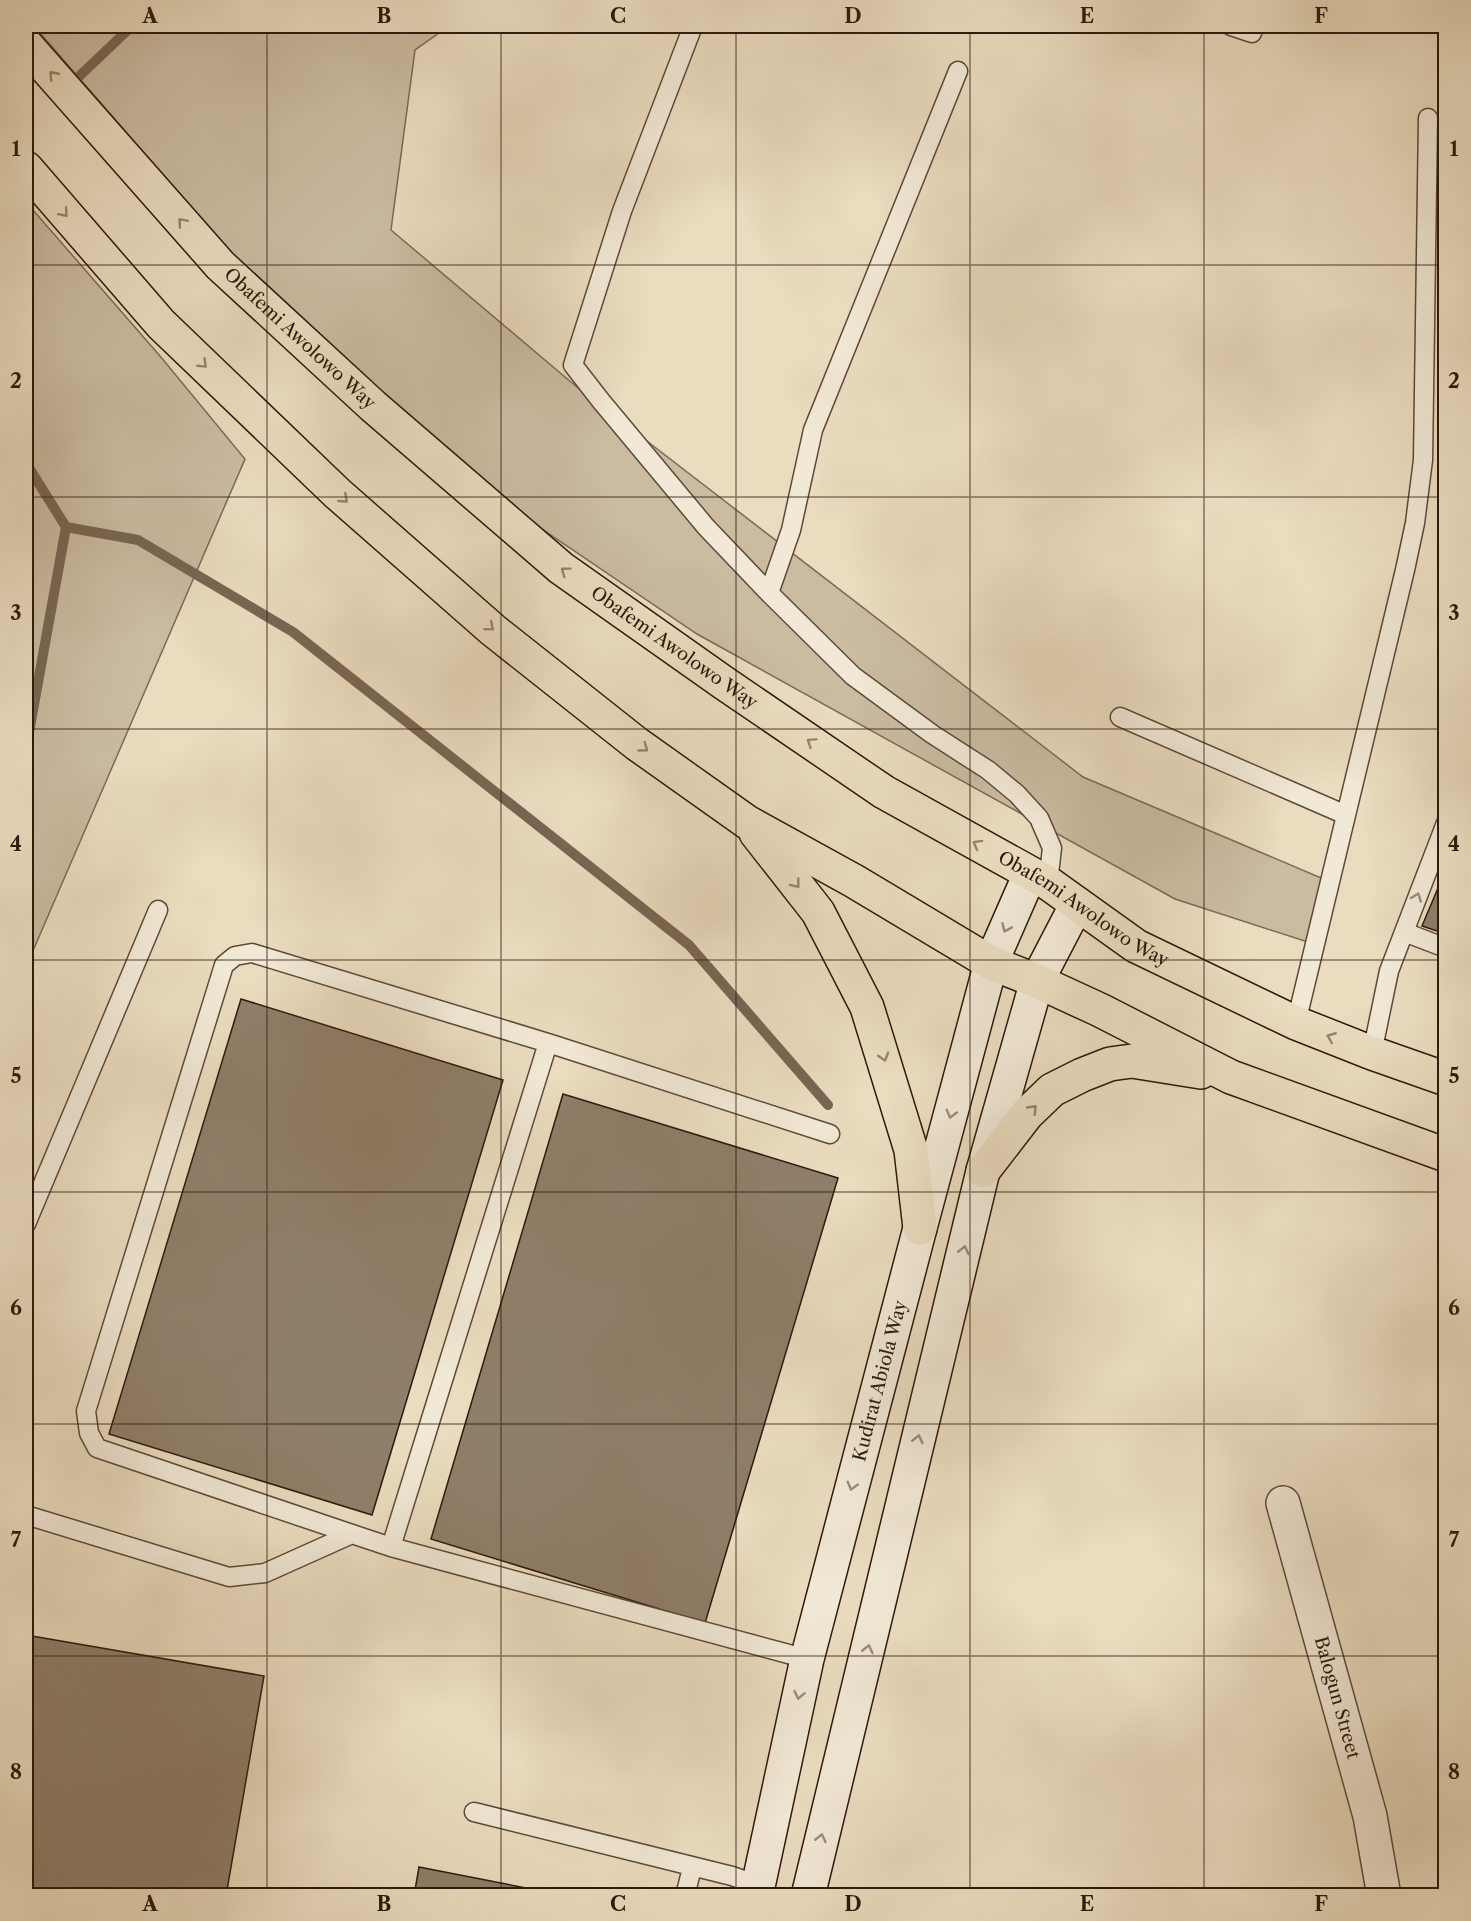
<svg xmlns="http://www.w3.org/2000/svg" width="1471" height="1921" font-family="'Libre Caslon Text',serif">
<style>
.green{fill:#cabba1;stroke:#7c6a56;stroke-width:1.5}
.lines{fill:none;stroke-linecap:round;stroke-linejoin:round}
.stream{stroke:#786653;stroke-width:10}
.building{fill:#8f7e69;stroke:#2d190c;stroke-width:1.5}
.service-casing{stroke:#5c4a39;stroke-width:21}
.minor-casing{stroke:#5c4a39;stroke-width:36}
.secondary-casing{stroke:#2d190c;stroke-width:36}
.primary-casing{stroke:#2d190c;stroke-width:36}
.service{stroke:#f1e8d5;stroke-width:18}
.minor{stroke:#f1e8d5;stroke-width:33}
.secondary{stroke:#f1e8d5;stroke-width:33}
.primary{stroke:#eadcbf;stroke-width:33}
.oneway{stroke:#95846e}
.oneway2{stroke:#998b7b}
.grid{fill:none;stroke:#2d190c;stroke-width:1.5;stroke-opacity:0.55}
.labels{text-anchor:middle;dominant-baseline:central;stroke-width:6;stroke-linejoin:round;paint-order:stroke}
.street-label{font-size:18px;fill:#2d190c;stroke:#f1e8d5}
.neatline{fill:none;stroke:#2d190c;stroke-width:2}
.grid-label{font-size:20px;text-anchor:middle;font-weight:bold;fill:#2d190c}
</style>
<rect width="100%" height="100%" fill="#eadcbf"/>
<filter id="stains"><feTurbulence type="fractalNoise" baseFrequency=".00333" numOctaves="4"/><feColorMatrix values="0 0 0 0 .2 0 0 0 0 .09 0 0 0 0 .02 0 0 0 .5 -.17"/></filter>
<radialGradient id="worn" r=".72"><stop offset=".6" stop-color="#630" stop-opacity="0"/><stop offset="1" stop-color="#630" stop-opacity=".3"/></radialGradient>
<path class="green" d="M34,26H449L415,50L391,230L578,388L1083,777L1333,883L1320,946L1175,899L697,634L440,460L230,252Z
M26,202L160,356L245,459L26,967Z"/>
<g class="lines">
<path class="stream" d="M70,85L132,26
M26,463L66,527L26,749
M66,527L138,540L293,632L689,945L828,1105"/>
</g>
<path class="building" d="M1446,869V934L1422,926Z
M241,999L503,1080L372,1515L109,1434Z
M563,1094L838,1178L705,1623L431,1539Z
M26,1635L264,1676L226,1896H26Z
M419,1867L567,1896H414Z"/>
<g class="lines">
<defs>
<path id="service" d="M693,26L622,211L573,365L601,401L706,527L769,593L853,676L932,734L988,770L1017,794L1039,818L1052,848L1048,883
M1231,26L1252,33
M769,593L791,530L813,430L958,71
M1120,717L1346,815
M1404,932L1446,948
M1296,1023L1405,570L1415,523L1423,460L1428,118
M1372,1053L1389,971L1446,823
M26,1224L158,910
M26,1515L229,1577L265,1573L352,1534L391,1547L807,1659
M352,1534L97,1448L89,1433L86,1411L224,965L235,956L252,953L548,1043
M391,1547L548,1043L830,1134
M474,1812L732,1876L758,1885
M685,1896L692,1868"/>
<g id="minor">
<path id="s1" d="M1283,1503L1370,1816L1384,1896"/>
</g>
<g id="secondary">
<path id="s2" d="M756,1896L807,1659L920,1228L991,963L1030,874"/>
<path d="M808,1896L983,1171L1037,981L1077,904"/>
</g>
<g id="primary">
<path id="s3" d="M26,45L220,265L373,406L561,568L724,683L884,792L1048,883L1136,946L1296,1023L1372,1053L1446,1079"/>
<path d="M26,168L161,324L337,493L493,630L637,744L747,822L854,881L991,963L1037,981L1100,1010L1231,1077L1446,1155"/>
<path d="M756,833L818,912L867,1007L911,1150L920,1228"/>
<path d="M983,1171L1027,1114L1052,1090L1082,1075L1110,1064L1132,1061L1201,1072"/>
</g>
</defs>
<use href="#service" class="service-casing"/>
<use href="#minor" class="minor-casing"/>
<use href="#secondary" class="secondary-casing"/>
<use href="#primary" class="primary-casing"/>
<use href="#service" class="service"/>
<use href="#minor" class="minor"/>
<use href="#secondary" class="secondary"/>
<use href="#primary" class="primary"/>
</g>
<defs><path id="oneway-chevron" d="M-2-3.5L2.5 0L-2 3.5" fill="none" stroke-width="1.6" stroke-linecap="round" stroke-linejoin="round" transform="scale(1.5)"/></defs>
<g class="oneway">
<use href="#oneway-chevron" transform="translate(53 75) rotate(-132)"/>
<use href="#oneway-chevron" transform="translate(64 213) rotate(49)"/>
<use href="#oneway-chevron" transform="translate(182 222) rotate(-131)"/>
<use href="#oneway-chevron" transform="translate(203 364) rotate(44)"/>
<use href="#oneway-chevron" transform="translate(344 499) rotate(41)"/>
<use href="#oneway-chevron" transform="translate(565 571) rotate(-143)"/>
<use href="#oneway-chevron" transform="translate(490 627) rotate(40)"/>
<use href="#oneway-chevron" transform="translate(811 742) rotate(-146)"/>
<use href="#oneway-chevron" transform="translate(644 748) rotate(36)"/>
<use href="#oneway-chevron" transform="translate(977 844) rotate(-151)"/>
<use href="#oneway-chevron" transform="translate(796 884) rotate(52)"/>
<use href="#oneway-chevron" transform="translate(1331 1037) rotate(-158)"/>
<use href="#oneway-chevron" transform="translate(884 1057) rotate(73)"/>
<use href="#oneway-chevron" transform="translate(1033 1109) rotate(-46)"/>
</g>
<g class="oneway2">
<use href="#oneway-chevron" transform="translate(1417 897) rotate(-69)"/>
<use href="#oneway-chevron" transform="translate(1006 928) rotate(114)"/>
<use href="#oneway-chevron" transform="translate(951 1114) rotate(105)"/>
<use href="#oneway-chevron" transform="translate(964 1250) rotate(-77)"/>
<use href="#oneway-chevron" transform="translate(918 1439) rotate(-77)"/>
<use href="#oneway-chevron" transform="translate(852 1486) rotate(105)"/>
<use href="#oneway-chevron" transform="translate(868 1649) rotate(-77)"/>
<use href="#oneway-chevron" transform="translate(799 1695) rotate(102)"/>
<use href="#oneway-chevron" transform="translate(821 1838) rotate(-77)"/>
</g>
<path class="grid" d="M267,26V1896M501,26V1896M736,26V1896M970,26V1896M1204,26V1896M26,265H1446M26,497H1446M26,729H1446M26,960H1446M26,1192H1446M26,1424H1446M26,1656H1446"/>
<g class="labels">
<g class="street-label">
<text stroke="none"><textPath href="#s3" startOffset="402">Obafemi Awolowo Way</textPath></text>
<text stroke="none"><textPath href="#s3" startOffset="888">Obafemi Awolowo Way</textPath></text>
<text stroke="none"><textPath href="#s3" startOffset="1374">Obafemi Awolowo Way</textPath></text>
<text stroke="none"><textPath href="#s2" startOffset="530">Kudirat Abiola Way</textPath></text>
<text stroke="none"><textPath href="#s1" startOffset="202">Balogun Street</textPath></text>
</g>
</g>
<rect width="1471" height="1921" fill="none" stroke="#eadcbf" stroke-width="66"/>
<rect x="33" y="33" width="1405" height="1855" class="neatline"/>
<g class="grid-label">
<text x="150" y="23">A</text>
<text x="384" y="23">B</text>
<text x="618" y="23">C</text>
<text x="853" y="23">D</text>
<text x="1087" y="23">E</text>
<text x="1321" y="23">F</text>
<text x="16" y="156">1</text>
<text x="1454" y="156">1</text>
<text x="16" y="388">2</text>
<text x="1454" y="388">2</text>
<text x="16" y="620">3</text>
<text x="1454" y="620">3</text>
<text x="16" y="851">4</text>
<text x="1454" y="851">4</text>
<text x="16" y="1083">5</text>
<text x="1454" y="1083">5</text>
<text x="16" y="1315">6</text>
<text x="1454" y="1315">6</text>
<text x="16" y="1547">7</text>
<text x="1454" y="1547">7</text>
<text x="16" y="1779">8</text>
<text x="1454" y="1779">8</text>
<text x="150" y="1911">A</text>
<text x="384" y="1911">B</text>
<text x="618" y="1911">C</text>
<text x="853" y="1911">D</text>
<text x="1087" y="1911">E</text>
<text x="1321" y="1911">F</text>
</g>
<rect width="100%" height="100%" filter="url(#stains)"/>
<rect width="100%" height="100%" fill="url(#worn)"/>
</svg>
